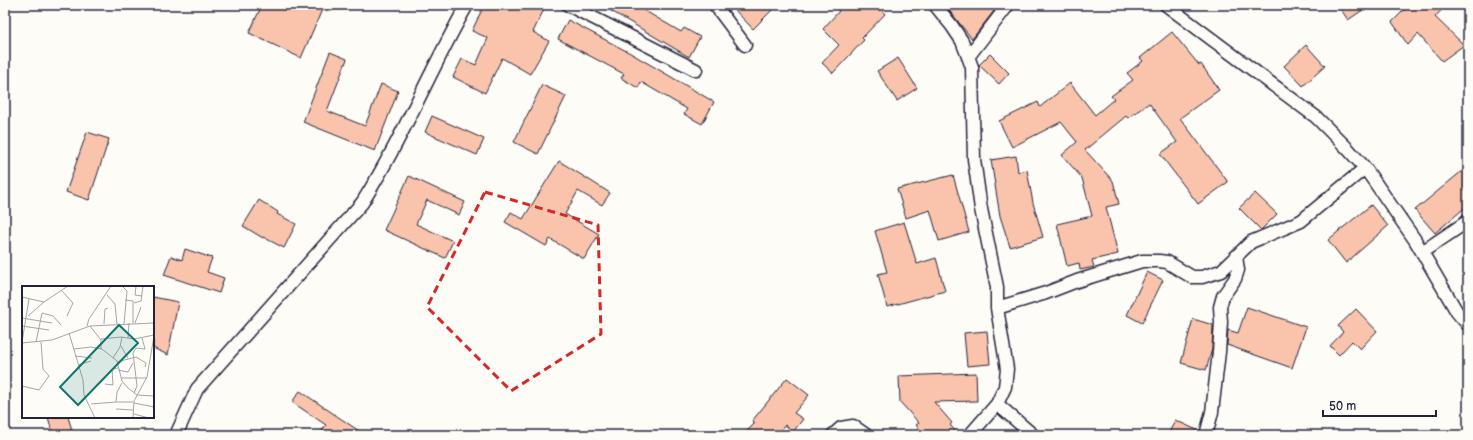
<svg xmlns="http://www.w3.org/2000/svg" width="1473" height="440" font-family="'Balsamiq Sans',sans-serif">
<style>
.building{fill:#fac4ac;stroke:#22223b}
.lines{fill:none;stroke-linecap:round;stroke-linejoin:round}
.street-casing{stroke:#22223b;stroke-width:15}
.street{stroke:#fdfcf7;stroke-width:12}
.marked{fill:none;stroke:#d62828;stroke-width:3;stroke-dasharray:8 5;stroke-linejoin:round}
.inset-road{fill:none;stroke:#a5a5ac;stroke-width:1}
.view{fill:#0f766e;fill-opacity:0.15;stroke:#0f766e;stroke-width:2}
.inset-edge{fill:none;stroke:#22223b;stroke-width:2}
</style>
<rect width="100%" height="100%" fill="#fdfcf7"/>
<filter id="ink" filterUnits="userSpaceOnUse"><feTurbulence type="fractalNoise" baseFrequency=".025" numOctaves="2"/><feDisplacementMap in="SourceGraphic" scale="8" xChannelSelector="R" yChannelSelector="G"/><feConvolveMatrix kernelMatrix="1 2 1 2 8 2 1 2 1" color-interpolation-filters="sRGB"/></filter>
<g filter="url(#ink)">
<path class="building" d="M262,5H324L301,58L249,33Z
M484,5H546L533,32L549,41L530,74L502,58L485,93L453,77L462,59L476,65L488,38L472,31Z
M601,5H635L681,32L684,28L700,37L689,57Z
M730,5H777L753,29Z
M833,5H876L885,14L862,38L864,40L833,73L822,63L839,45L823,29L839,11Z
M945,5H985L994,11L972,39Z
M1338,5H1370L1348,20Z
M1409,5H1446L1435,17L1464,45L1442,61L1418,34L1408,45L1392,22Z
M568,20L632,54L714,102L702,124L684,114L687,109L641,82L638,88L621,78L624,74L558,39Z
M1172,32L1199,65L1201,64L1219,90L1180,118L1228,182L1198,204L1160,154L1177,142L1149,103L1128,118L1126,116L1085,150L1113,181L1119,204L1106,207L1118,254L1092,260L1094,267L1080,270L1079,263L1067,266L1057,224L1092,216L1082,178L1062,155L1077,142L1061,122L1012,147L999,121L1038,102L1040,107L1070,83L1095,115L1114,99L1111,96L1133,80L1127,73L1143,61L1140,58Z
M1306,45L1325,66L1303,86L1284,66Z
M330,52L347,59L327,111L365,126L381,84L398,91L375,151L303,122Z
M990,54L1009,73L999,84L979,65Z
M898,58L917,88L897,101L877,71Z
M542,85L566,96L538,154L514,142Z
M432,116L484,139L477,155L425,132Z
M87,132L109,139L89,200L66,192Z
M1016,156L1018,172L1027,170L1033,203L1043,237L1010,247L1000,216L991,160Z
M559,161L610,193L602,205L578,191L565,214L599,234L584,259L550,239L546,246L505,222L511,212L523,219Z
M1468,166V205L1435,233L1415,210Z
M953,175L969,232L939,241L930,210L906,218L897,189Z
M409,176L465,202L459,215L427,200L416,224L453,241L445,258L384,230Z
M1255,193L1277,214L1261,230L1239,208Z
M259,200L278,212L277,214L296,224L284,248L263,237V238L243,226Z
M1371,205L1388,226L1346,263L1328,240Z
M904,222L917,264L936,258L945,291L887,307L878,274L887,272L875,231Z
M185,249L212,258L207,272L224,278L219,293L164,275L171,256L182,260Z
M1147,272L1163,280L1142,323L1127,315Z
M153,297L178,302L168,355L153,348Z
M1247,307L1306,327L1292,368L1227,345L1228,330L1238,333Z
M1356,309L1377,331L1360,349L1352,341L1339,355L1330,346L1343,332L1338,326Z
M1193,319L1213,325L1212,349L1206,370L1181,363Z
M987,331L990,364L967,366L964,333Z
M976,373L977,401L934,402L952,423L950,425L959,435H925L916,425L919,423L900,402L899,376Z
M787,378L809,395L794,413L803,419L793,432L785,425L777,435H743L755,423L752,421Z
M300,391L365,435H319L326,425L292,402Z
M48,417H68L72,430L53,435Z
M1175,420L1199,431V435H1168Z"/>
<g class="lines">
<defs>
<path id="street" d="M568,5L696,70
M715,5L745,45
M935,5L952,26L962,41L972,67L974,159L981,209L997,287V308L1007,369L1005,387L997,404L970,435
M1166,5L1316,117L1348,149L1365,168L1415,240L1457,312L1468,325
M968,57L1008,5
M1422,252L1468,221
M997,308L1046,293L1077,281L1142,261H1159L1167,262L1192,277H1202L1221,271L1251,242L1301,221L1365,168
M997,404L1033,435
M176,435L197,389L362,203C402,140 430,70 467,5
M833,435L841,428L853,426L866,435
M1206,435L1212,412L1219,352L1221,322L1220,307L1223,296L1235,279L1238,270L1236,257"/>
</defs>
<use href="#street" class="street-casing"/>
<use href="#street" class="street"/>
</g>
</g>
<path class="marked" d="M485,192L598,225L601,334L511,391L427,307Z"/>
<g transform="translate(22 286)">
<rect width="132" height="132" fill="#fdfcf7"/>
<path class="inset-road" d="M100,0L105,5L102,38M114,0L113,9L120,10M40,5L51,17L45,30M85,9L93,18L95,38M0,11L22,16L46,0M103,14L111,15V37M112,17L119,15L121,0M6,30L22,16M0,32L30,37M113,37L119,21M82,38L83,23L86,22M0,40L27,44M65,40L67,33L89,0M68,40L79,54M47,47L61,94L62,109L73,132M106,52L107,37M0,56L7,13M14,56L20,27L31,30L39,39M0,57L30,54L68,40L132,37M99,60L106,72M52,63L69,61L80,63L95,75L100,95L106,102L115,109L132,110M79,63V53L99,51L112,53L132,49M53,70L70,72M91,72L98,61L100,51M95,76L114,71L124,77L123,81M56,79L69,75M96,84L106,86L111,77M99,92H125M83,98L91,99L90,83L96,82M0,100L17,104L27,90L21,83L19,56M112,107L115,100L111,67L114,62L123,63L120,52M94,116H111M112,117L132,121M69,118L94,116L95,106L100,97M94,123L111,124M112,128L127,132M111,132L112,115L125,91L132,50"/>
<path class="view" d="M97,39L116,57L56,119L38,101Z"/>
<rect width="132" height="132" class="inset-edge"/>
</g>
<rect width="1473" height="440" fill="none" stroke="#fdfcf7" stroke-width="20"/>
<rect x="10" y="10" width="1453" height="420" fill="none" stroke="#22223b" stroke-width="1.5" filter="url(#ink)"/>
<path d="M1323 410v6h113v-6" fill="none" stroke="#22223b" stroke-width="2"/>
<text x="1329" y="410" font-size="12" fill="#22223b" stroke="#fdfcf7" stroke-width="3" paint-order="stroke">50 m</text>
</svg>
